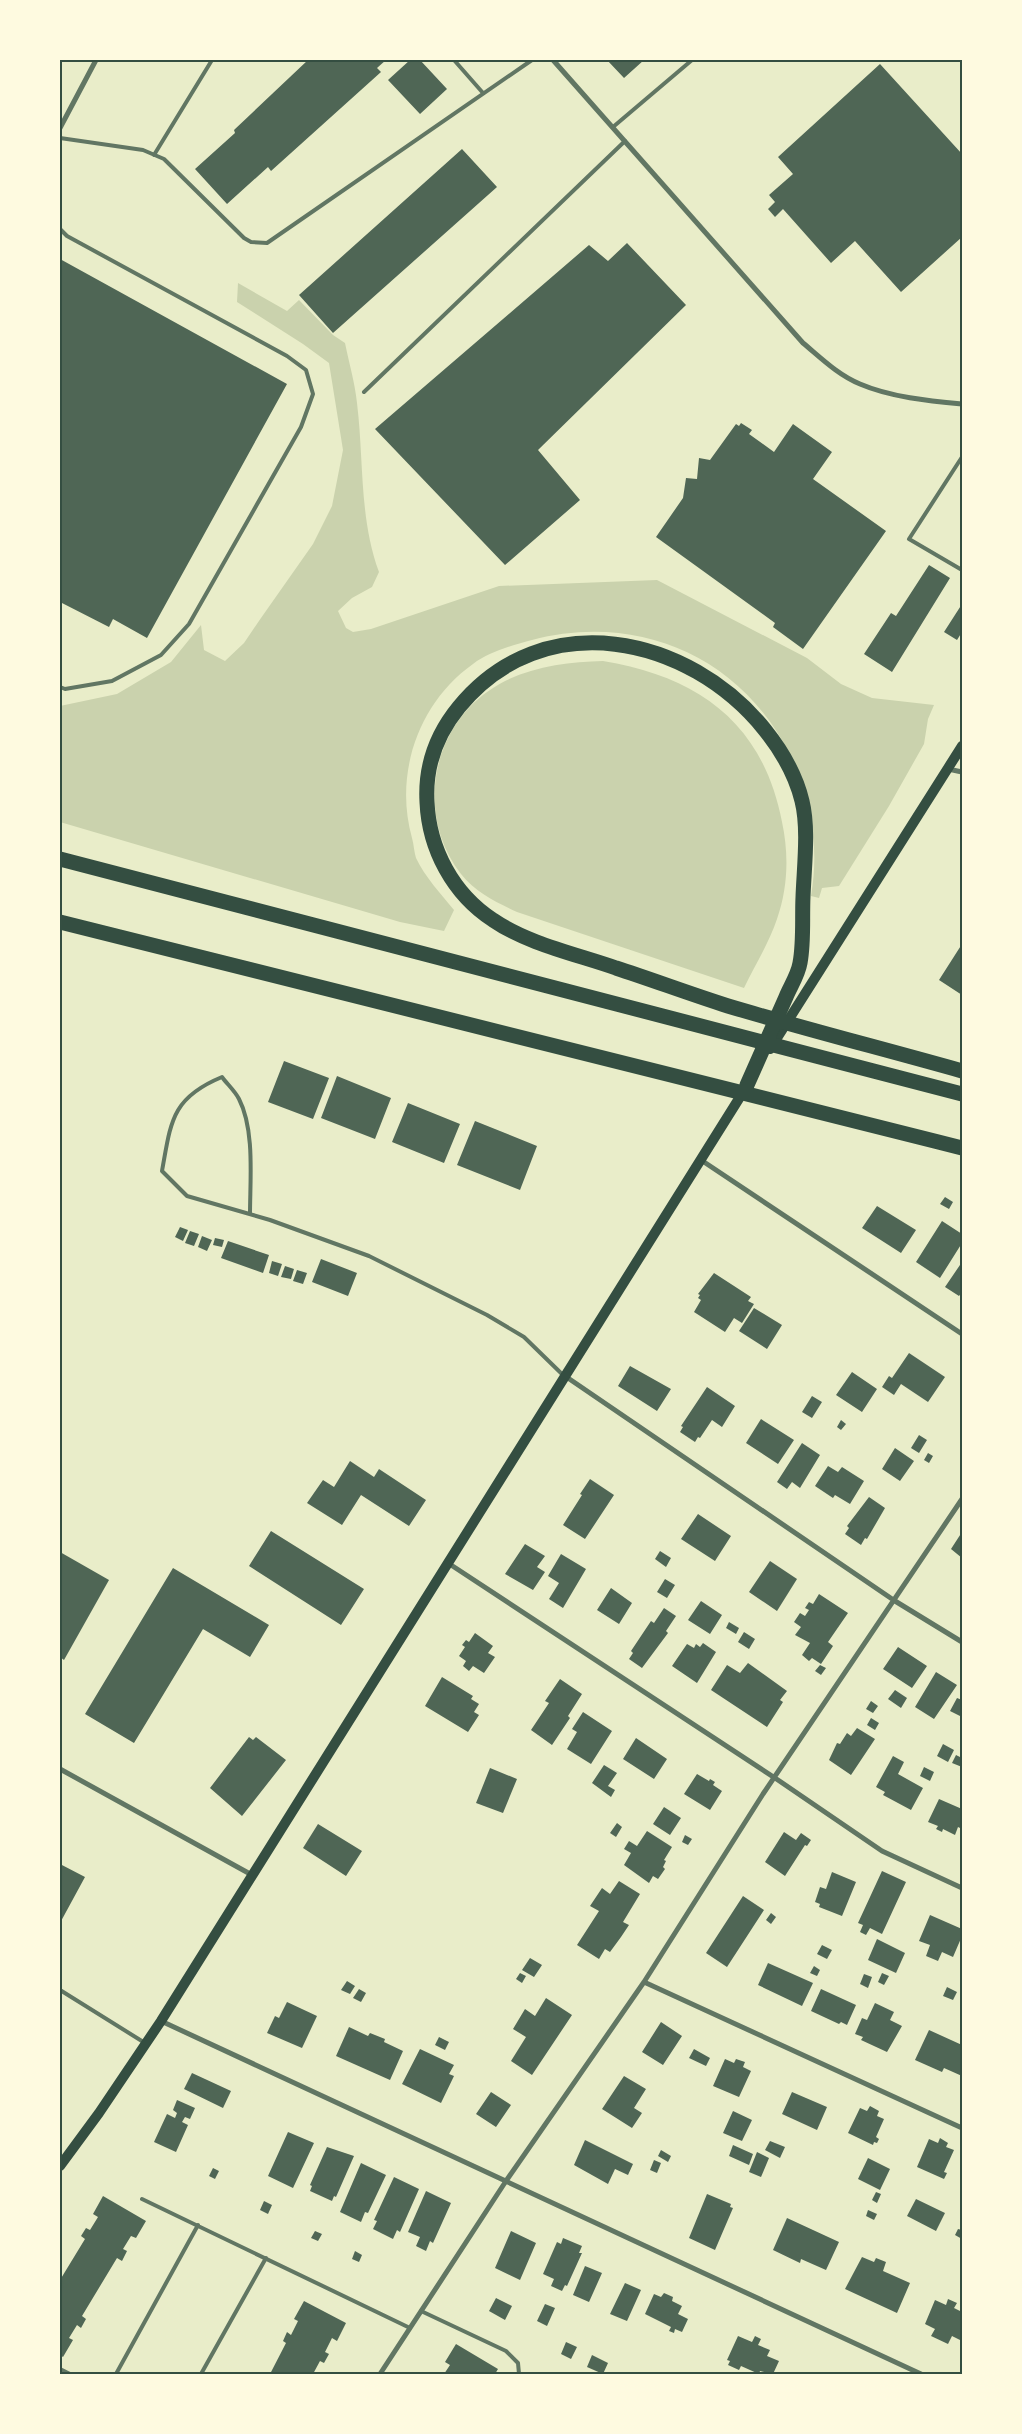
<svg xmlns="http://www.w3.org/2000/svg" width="1022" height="2434" font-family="Barlow,sans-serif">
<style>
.green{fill:#cad2ad}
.building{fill:#4f6655}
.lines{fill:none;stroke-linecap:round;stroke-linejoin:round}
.service{stroke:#617663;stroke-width:4}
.minor{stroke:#617663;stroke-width:5}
.secondary{stroke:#344e41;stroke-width:10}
.motorway{stroke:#344e41;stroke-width:15}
.neatline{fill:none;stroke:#344e41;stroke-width:2}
</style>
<rect width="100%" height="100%" fill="#e9edc9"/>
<path class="green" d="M238,283L287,311L299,300L333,335L345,343C349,363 355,383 357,403C364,460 359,518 379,572L372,587L352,598L338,611L346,628L353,632L371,629L499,586L657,580L807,658L841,684L872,698L934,705L928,719L924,744L889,806L839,886L822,888L819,898L811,896C821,839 808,781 777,732C723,648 627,615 532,640C513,645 489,652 473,664C418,703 394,774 412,838C414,845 414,852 416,858C425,877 441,894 454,910L444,931L400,922L60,822V706L117,694L171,662L201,625L204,650L225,661L244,643L261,618L313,544L332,506L343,450L329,363L303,344L237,302Z
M603,661C699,677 763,723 782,822C789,854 788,888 777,919C769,943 755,965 744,988L517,912C496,902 476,893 461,874C415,815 431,727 493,688C525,667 567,662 603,661Z"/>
<path class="building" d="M308,60H386L377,68L381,72L271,171L268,167L227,204L195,169L235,133L234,130Z
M410,60H420L447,89L420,114L388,80Z
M607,60H644L624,78Z
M880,64L962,154V237L901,292L855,241L831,263L783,209L775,217L768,209L775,202L769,195L793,174L778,157Z
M462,149L497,187L333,333L299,295Z
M627,243L686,305L538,450L580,500L505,565L375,429L589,245L608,261Z
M60,259L287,384L147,638L113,619L109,627L60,602Z
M741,423L752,430L749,434L774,452L793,424L832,452L813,479L886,531L803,649L773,627L775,623L656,537L683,498L686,478L697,479L699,458L710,460L736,424L739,426Z
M929,565L950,578L892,672L864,654L891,613L896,616Z
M962,604V632L957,640L944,632Z
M962,944V995L939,980Z
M284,1061L329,1078L313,1119L268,1102Z
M337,1076L391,1098L375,1139L321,1118Z
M408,1103L460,1124L444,1163L392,1142Z
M475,1121L537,1146L520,1190L457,1165Z
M945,1197L953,1202L949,1209L940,1204Z
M877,1206L916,1230L901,1253L862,1228Z
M942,1221L962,1234V1243L940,1278L916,1262Z
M180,1227L188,1230L183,1241L175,1237Z
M190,1231L199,1234L194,1246L185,1243Z
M202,1236L212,1240L207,1251L198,1247Z
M215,1238L224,1240L222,1247L213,1245Z
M228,1241L269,1255L263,1273L221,1258Z
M321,1259L357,1273L348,1296L312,1282Z
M272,1261L282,1264L278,1276L269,1273Z
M962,1262V1292L959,1296L945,1287Z
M285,1266L294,1269L291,1279L281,1277Z
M297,1270L307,1273L303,1284L293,1281Z
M714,1273L751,1297L748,1301L754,1304L742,1323L734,1318L725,1332L694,1312L701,1300L698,1298L700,1295L698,1294Z
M754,1308L782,1325L767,1349L739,1331Z
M909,1353L945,1377L928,1402L901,1384L894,1395L882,1387L889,1376L892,1378Z
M630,1366L671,1389L657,1411L618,1386Z
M852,1372L877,1389L862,1412L836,1395Z
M707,1387L735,1406L722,1427L712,1420L700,1438L698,1437L695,1442L680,1432L683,1427L681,1426Z
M812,1396L822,1402L812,1418L802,1412Z
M761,1419L794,1440L778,1464L746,1443Z
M841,1420L846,1424L841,1430L837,1427Z
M919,1435L927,1440L919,1453L911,1448Z
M802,1443L820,1455L800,1488L792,1482L787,1489L777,1482Z
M895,1448L914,1461L900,1481L882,1469Z
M928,1453L933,1456L929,1463L924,1460Z
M350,1461L374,1477L379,1469L426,1500L409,1526L361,1495L342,1525L307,1503L323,1480L334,1487Z
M828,1466L838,1472L842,1467L864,1481L850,1504L835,1495L833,1498L815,1486Z
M590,1479L614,1495L585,1539L563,1525L582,1495L580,1494Z
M869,1497L885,1508L867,1539L865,1538L861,1545L845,1534L849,1528L847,1526Z
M698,1514L731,1536L715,1561L681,1539Z
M271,1531L364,1589L341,1625L249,1566Z
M962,1532V1558L951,1549Z
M525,1544L545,1556L537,1567L545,1572L533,1590L505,1574Z
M660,1551L671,1558L666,1567L655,1559Z
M60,1552L109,1580L64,1660L60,1657Z
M561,1554L586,1569L563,1608L549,1599L559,1583L548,1576Z
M770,1561L797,1579L777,1611L749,1592Z
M173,1568L269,1625L250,1657L203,1629L134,1743L85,1714Z
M665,1579L675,1585L667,1598L657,1592Z
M611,1588L632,1603L619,1624L597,1610Z
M819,1594L848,1613L828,1642L833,1646L821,1664L812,1658L809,1661L802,1655L810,1643L795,1635L801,1627L794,1622L800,1613L805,1616L809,1610L805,1608L809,1602L813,1604Z
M701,1601L722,1615L710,1634L688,1620Z
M664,1608L676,1616L666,1631L668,1633L642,1668L629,1659L633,1653L631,1651L651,1621L654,1623Z
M729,1622L739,1628L736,1634L726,1628Z
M744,1632L755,1639L749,1649L738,1642Z
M475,1633L493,1646L488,1653L495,1657L484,1673L473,1666L469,1671L463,1666L466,1661L459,1656L465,1647L462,1645L466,1640L469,1642Z
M703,1643L716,1652L697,1683L672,1666L687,1644L694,1648L696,1644L700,1647Z
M898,1647L927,1666L912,1688L883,1669Z
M748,1663L787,1691L780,1700L783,1702L767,1727L711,1690L727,1665L740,1673Z
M820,1665L826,1668L821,1675L815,1671Z
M936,1672L957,1685L934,1719L915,1707Z
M442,1677L473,1696L471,1699L479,1704L474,1712L479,1715L468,1732L425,1706Z
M560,1679L582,1694L568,1716L570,1718L552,1745L531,1730L549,1703L545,1701Z
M895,1690L907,1698L901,1708L888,1699Z
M957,1698L962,1700V1712L960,1716L950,1711Z
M871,1701L878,1706L873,1713L866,1709Z
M583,1712L612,1731L591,1764L567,1749L577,1732L572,1729Z
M871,1718L879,1723L875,1730L867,1725Z
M857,1728L875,1739L851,1775L829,1760L837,1743L840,1744L847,1733L851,1736Z
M249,1737L253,1740L256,1737L286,1760L242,1816L210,1788Z
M636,1738L667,1759L654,1779L623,1759Z
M943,1744L954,1750L948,1762L937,1756Z
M956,1755L962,1758V1767L952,1763Z
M893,1756L904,1762L898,1774L923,1788L911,1810L883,1795L885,1792L876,1787Z
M604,1765L617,1773L608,1786L615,1790L611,1797L592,1783Z
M924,1767L934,1772L930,1781L920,1776Z
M490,1768L517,1779L503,1813L476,1803Z
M697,1774L709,1781L710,1779L715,1782L713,1785L722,1791L710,1810L684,1794Z
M939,1799L962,1809V1829L958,1827L955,1835L943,1829L942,1832L936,1829L938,1826L928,1822Z
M664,1807L681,1818L670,1835L653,1824Z
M617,1823L622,1827L616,1837L610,1833Z
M318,1824L362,1851L346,1876L303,1848Z
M647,1831L672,1847L664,1860L666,1861L663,1867L665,1869L658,1879L653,1876L649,1883L624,1865L631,1853L624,1849L629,1841L637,1846Z
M784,1832L796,1840L801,1833L811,1840L807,1846L805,1845L785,1876L765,1862Z
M685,1835L692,1839L688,1845L682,1842Z
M60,1864L85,1877L60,1923Z
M882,1871L906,1882L882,1934L870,1928L866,1935L860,1932L863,1925L858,1923Z
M832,1872L856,1882L842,1916L819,1907L820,1904L815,1902L820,1887L826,1889Z
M619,1881L640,1894L623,1922L629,1925L621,1937L610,1952L605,1949L599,1959L577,1945L599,1911L590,1906L602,1888L610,1894Z
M743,1896L764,1910L727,1967L706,1953Z
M771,1913L776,1917L771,1924L766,1920Z
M930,1915L962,1929V1936L953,1957L942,1952L938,1961L926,1956L930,1945L919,1941Z
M877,1939L905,1953L896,1973L868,1960Z
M822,1945L832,1950L827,1959L817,1954Z
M530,1958L542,1965L534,1977L522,1970Z
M768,1963L813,1983L802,2006L758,1985Z
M814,1966L820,1970L817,1976L810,1973Z
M520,1973L526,1976L522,1983L516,1979Z
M882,1973L889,1976L884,1985L878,1982Z
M864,1974L872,1977L868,1988L860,1984Z
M347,1981L355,1986L350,1994L341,1990Z
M947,1987L957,1992L953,2000L943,1996Z
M359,1989L366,1993L361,2002L353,1998Z
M821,1989L856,2005L847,2025L841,2022L839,2024L811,2011Z
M546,1998L572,2015L532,2075L511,2061L526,2037L513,2029L525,2009L535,2016Z
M287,2002L317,2016L302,2048L267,2033L275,2016L279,2018Z
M875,2003L894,2012L890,2020L902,2026L887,2052L861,2040L863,2037L855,2034L862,2018L867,2020Z
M661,2022L682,2036L663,2065L642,2052Z
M349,2027L368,2036L370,2033L385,2039L384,2042L403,2051L390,2080L336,2056Z
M929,2030L962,2045V2076L944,2068L942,2072L915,2060Z
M439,2037L449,2042L445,2050L435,2045Z
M420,2049L454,2065L449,2074L454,2076L441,2103L402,2084Z
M694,2049L710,2058L706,2066L689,2058Z
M725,2059L734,2063L736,2059L745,2062L743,2067L751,2071L739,2097L713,2086Z
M192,2073L231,2091L223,2108L184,2089Z
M624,2076L646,2089L634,2108L642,2113L632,2128L602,2109Z
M491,2092L511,2105L496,2127L476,2114Z
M792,2092L827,2107L817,2130L782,2114Z
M177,2100L195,2108L190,2119L185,2117L182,2122L188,2125L176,2152L154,2142L167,2114L175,2118L177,2113L173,2110Z
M870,2106L879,2111L877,2116L884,2119L876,2137L879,2139L877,2143L874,2142L873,2145L848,2133L860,2108L867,2111Z
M733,2111L752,2120L742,2141L723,2133Z
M288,2132L314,2143L293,2188L268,2176Z
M940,2138L948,2143L946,2147L954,2150L944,2172L947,2173L944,2179L917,2167L929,2139L938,2143Z
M585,2140L633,2164L628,2175L615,2169L608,2184L574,2165Z
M770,2141L785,2147L780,2158L765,2150Z
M733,2145L753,2154L749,2165L729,2156Z
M327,2147L354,2156L336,2197L334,2196L332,2201L310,2191L312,2186L310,2185Z
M661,2150L671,2156L668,2162L658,2156Z
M757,2152L769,2158L761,2177L749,2172Z
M868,2158L890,2169L880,2190L858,2179Z
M654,2160L661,2163L657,2173L650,2170Z
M361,2163L386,2175L368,2213L365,2212L361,2222L340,2212Z
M213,2168L219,2171L215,2179L209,2176Z
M394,2177L419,2189L400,2232L397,2230L393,2239L373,2229L377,2221L374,2220Z
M426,2191L451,2203L433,2243L430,2241L426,2251L416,2246L420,2237L408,2232Z
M876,2192L881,2194L877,2203L872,2200Z
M707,2194L731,2204L730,2207L733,2208L715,2250L689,2238Z
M103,2196L146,2221L136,2238L131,2236L123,2249L127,2251L122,2261L117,2258L82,2316L86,2319L81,2328L77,2325L69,2338L73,2340L63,2357L60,2355V2280L85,2239L81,2236L86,2228L90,2230L98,2217L93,2214Z
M916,2199L945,2213L936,2231L907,2216Z
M264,2201L272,2205L268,2214L260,2210Z
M868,2210L877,2214L874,2220L866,2216Z
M787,2218L839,2242L826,2270L801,2259L800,2263L773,2250Z
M958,2229L962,2230V2239L955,2235Z
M315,2231L322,2234L318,2241L311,2238Z
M511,2231L536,2243L520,2280L495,2268Z
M563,2238L582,2246L579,2253H582L567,2286L565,2285L562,2291L551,2286L554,2279L543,2274L557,2242L561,2244Z
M355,2251L362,2255L359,2262L352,2259Z
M862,2257L874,2262L876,2258L886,2262L883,2271L910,2283L897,2313L845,2289Z
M585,2266L602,2273L589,2302L573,2295Z
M625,2283L641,2290L627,2321L610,2314Z
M664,2293L673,2297L672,2301L682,2306L678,2314L688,2319L682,2332L675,2329L674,2333L669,2331L671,2327L645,2314L654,2294L661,2297Z
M496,2298L512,2306L505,2320L489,2311Z
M948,2299L957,2303L954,2308L962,2312V2341L952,2336L948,2344L931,2336L935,2329L925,2324L935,2300L946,2305Z
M304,2301L346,2323L337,2341L332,2338L325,2352L329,2354L324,2363L320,2361L313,2374H270L286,2343L283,2341L287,2332L291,2335L298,2321L294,2319Z
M545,2304L555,2308L547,2326L537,2321Z
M738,2336L752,2342L755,2336L761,2339L758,2345L770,2350L767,2356L779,2361L773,2374L760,2371L759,2374L741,2366L739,2370L728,2365L730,2361L727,2360Z
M566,2342L577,2347L571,2359L561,2354Z
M456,2344L498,2369L495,2374H444L450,2365L445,2362Z
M592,2355L608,2363L603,2374L587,2367Z"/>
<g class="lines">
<path class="service" d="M454,60L483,93
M613,127L692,60
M60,138L143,150L164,159L244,238L251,242L267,243L532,60
M154,155L212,60
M60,229L67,236L287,356L306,370L313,394L301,427L189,624L161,655L112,681L65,689L60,687
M364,392L625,141
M962,457L909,539L962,570
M250,1214C250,1180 255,1130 239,1099C235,1091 227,1084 222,1077C171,1098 171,1122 162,1171L187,1196L270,1220L369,1256L487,1315L524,1337L564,1376
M60,1990L145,2043
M142,2199L410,2328
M421,2311L506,2351L518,2363L519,2374
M60,2369L70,2374
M116,2374L198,2225
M201,2374L266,2258"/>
<path class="minor" d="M553,60L803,343C821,358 838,375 860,384C890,397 929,401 962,404
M60,128L96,60
M948,769L962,772
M701,1160L962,1334
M565,1376L895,1601L962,1642
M448,1563L775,1778L882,1851L962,1888
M60,1769L252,1875
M644,1982L962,2128
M161,2021L921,2374
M380,2374L506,2181L644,1982L763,1794L962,1499"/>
<path class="secondary" d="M770,1049L962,746
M60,2166L99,2113L161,2021L745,1089"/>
<path class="motorway" d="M60,859L962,1094
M60,922C361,998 662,1071 962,1148
M747,1085C760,1056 773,1026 786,997C790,987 798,975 800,963C804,942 802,918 803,897C804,868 809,829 802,801C796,776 781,750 765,730C689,635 543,604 459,707C436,735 425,767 427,802C429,849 453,894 493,920C528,944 576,954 616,968C653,980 690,994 728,1006C805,1029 884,1049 962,1071"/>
</g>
<rect width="1022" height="2434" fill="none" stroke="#fefae0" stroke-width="122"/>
<rect x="61" y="61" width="900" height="2312" class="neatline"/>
</svg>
